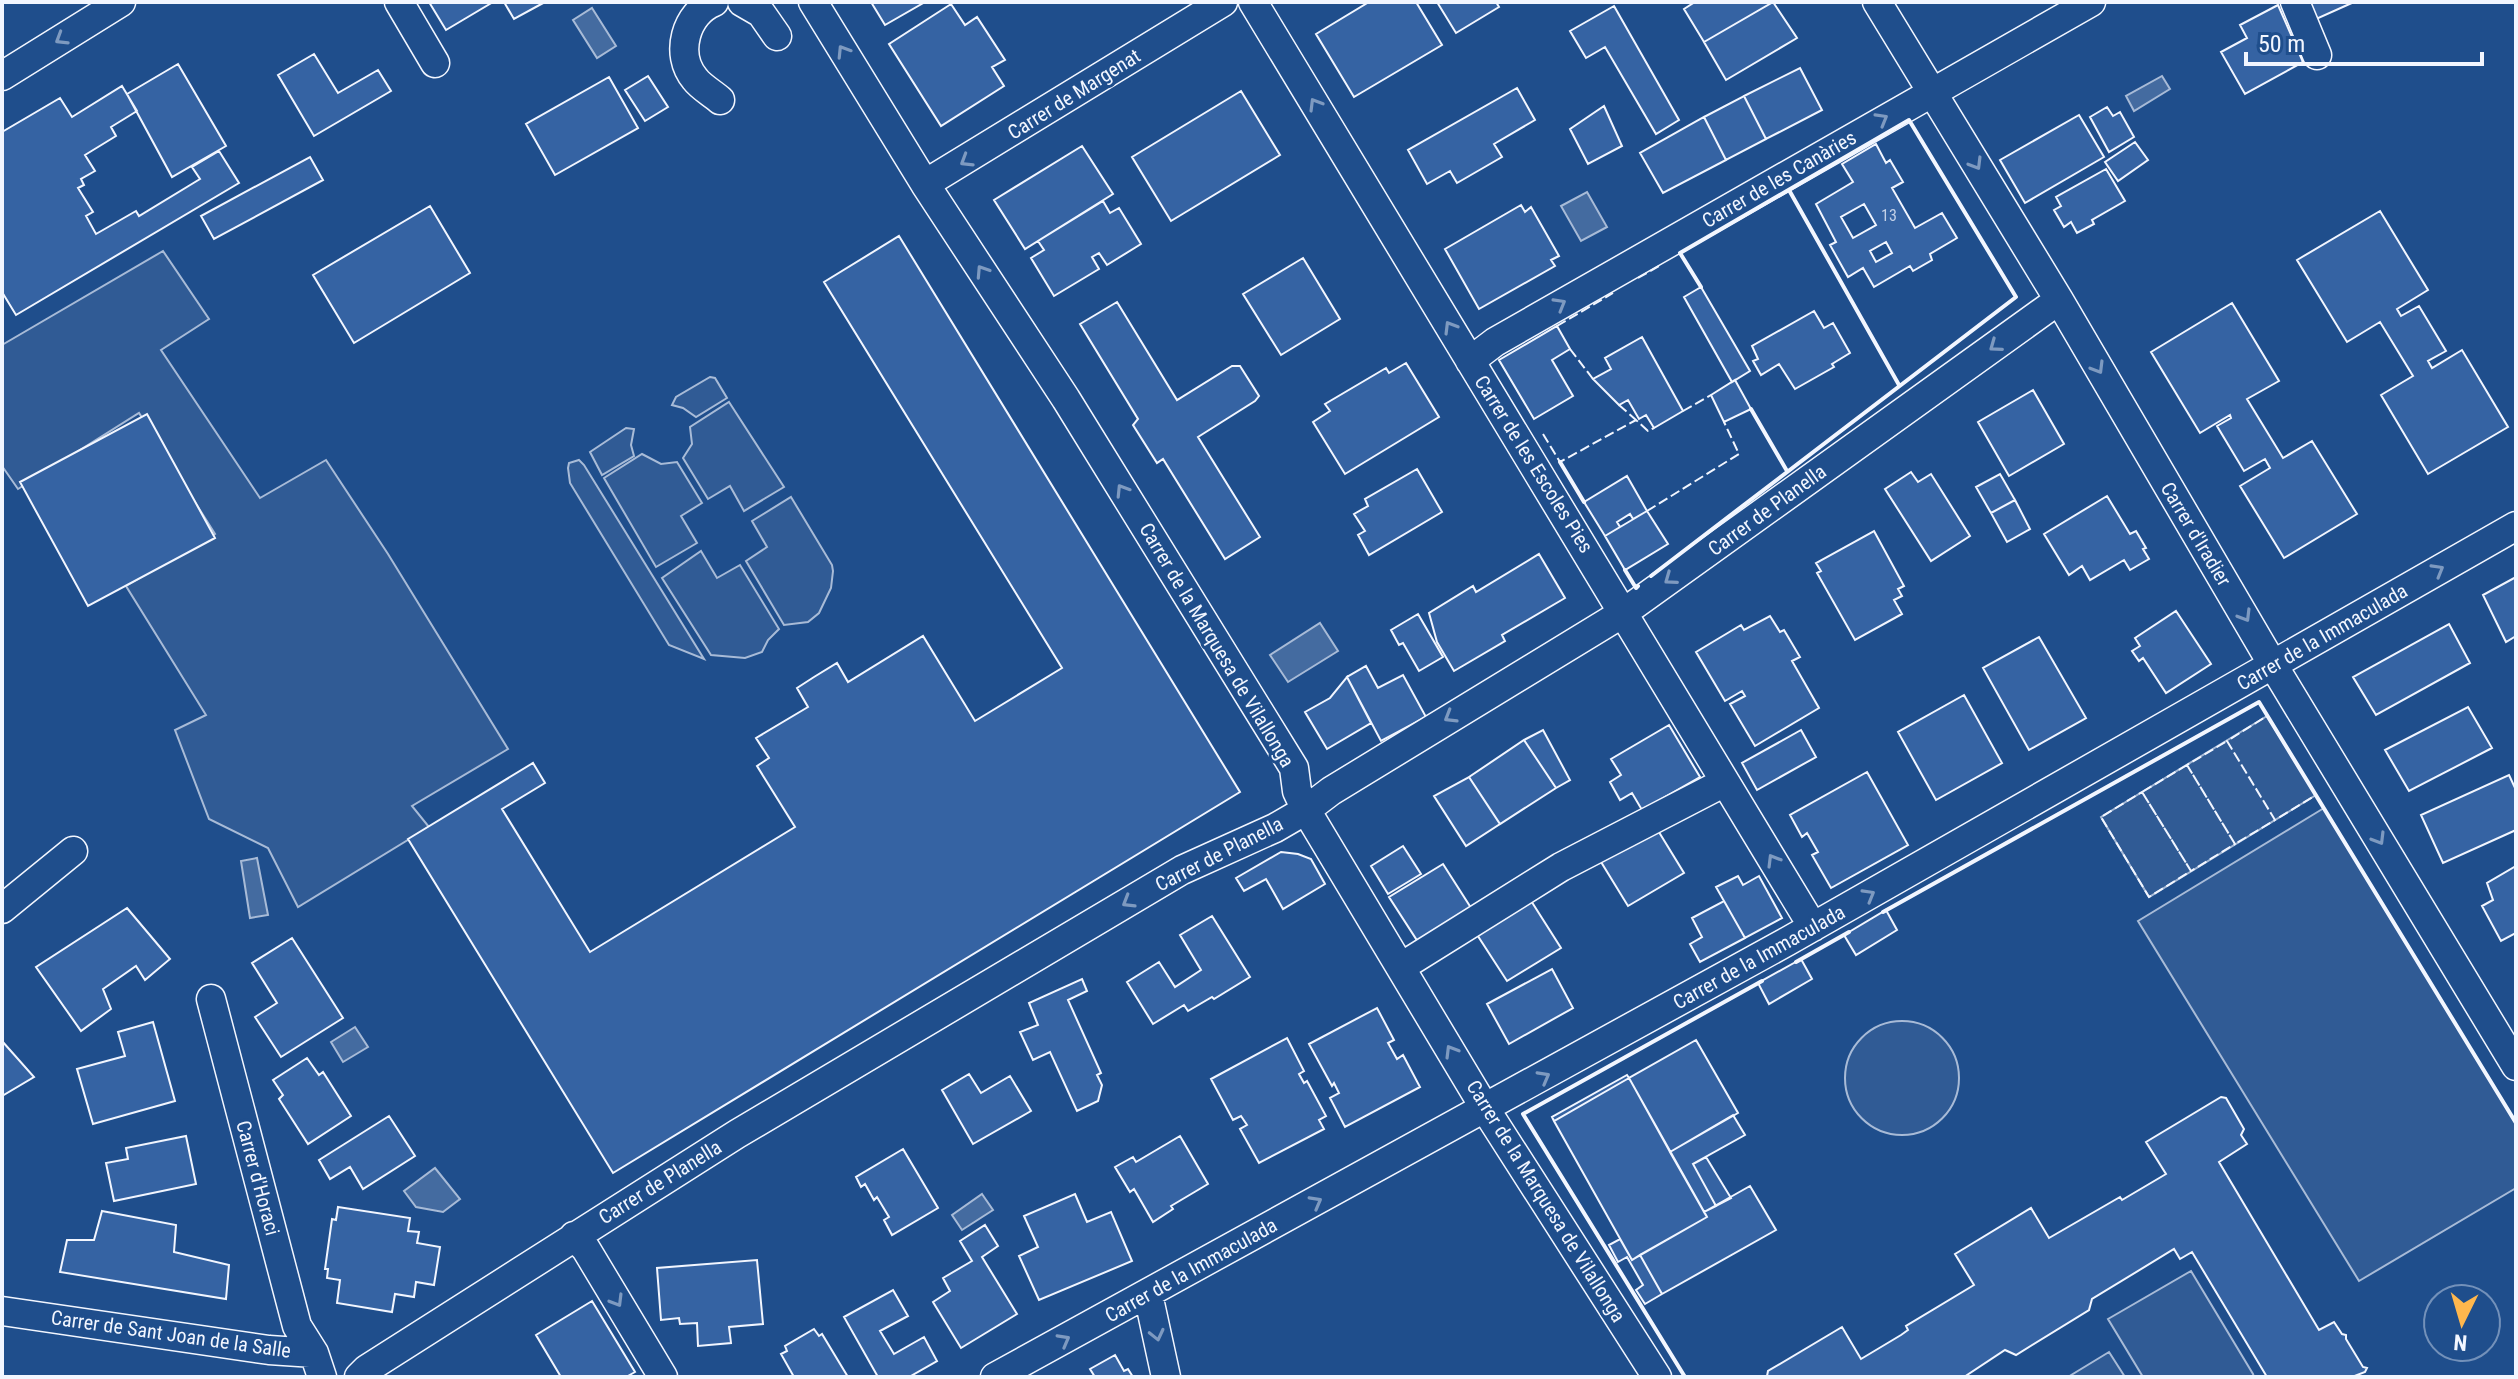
<svg xmlns="http://www.w3.org/2000/svg" width="2518" height="1379" font-family="'Roboto Condensed',sans-serif">
<style>
.built{fill:#305b95;stroke:#a8bbd7;stroke-width:2}
.water{fill:#446ba0;stroke:#a8bbd7;stroke-width:2}
.building{fill:#3563a3;stroke:#f2f6ff;stroke-width:2;fill-rule:evenodd}
.lines{fill:none;stroke-linecap:round;stroke-linejoin:round}
.minor-casing{stroke:#f2f6ff;stroke-width:31}
.minor{stroke:#1f4e8c;stroke-width:28}
.fence{stroke:#f2f6ff;stroke-width:2;stroke-dasharray:10 4;stroke-linecap:butt}
.wall{stroke:#f2f6ff;stroke-width:4}
.oneway{stroke:#7e9ac0}
.labels{text-anchor:middle;dominant-baseline:central;stroke-width:6;stroke-linejoin:round;paint-order:stroke}
.number-label{font-size:16px;fill:#c3d1e8}
.street-label{font-size:20px;fill:#f2f6ff;stroke:#1f4e8c}
</style>
<rect width="100%" height="100%" fill="#1f4e8c"/>
<path class="built" d="M163,251L209,319L161,350L260,498L326,460L388,554L508,749L412,806L429,827L298,907L268,848L209,819L175,730L206,715L126,586L215,534L139,413L18,489L2,466V345Z
M710,377L715,378L727,398L696,417L683,408L672,405L676,397Z
M729,402L784,487L744,511L730,486L708,499L683,458L692,444L690,427Z
M626,428L634,429L631,445L634,456L602,475L590,452Z
M642,454L661,464L677,462L702,503L681,516L697,543L656,567L604,478Z
M579,460L584,465L704,659L669,645L570,483L568,468L569,463Z
M791,497L832,565L833,571L831,588L819,613L808,622L784,625L746,561L767,547L752,521Z
M701,551L717,578L740,565L779,629L768,640L762,652L745,658L711,655L662,578Z
M2267,716L2316,795L2149,897L2101,817Z
M2324,808L2516,1123V1188L2359,1281L2138,921Z
M1845 1078a57 57 0 1 1 114 0a57 57 0 1 1-114 0Z
M2191,1271L2253,1374L2254,1377H2143L2108,1319Z
M2109,1352L2125,1377H2068Z"/>
<path class="water" d="M592,8L616,46L597,58L573,20Z
M2162,76L2170,89L2134,111L2126,96Z
M1587,192L1607,227L1581,241L1561,206Z
M1320,623L1338,651L1288,682L1270,655Z
M257,858L268,915L250,918L241,861Z
M355,1027L368,1047L343,1062L331,1042Z
M435,1168L460,1199L443,1212L416,1207L404,1191Z
M982,1194L993,1210L962,1230L952,1215Z"/>
<path class="building" d="M429,2H493L446,30Z
M504,2H545L514,19Z
M871,2H925L885,25Z
M1369,2H1416L1442,45L1354,97L1316,34Z
M1437,2H1496L1499,7L1456,33Z
M1695,2H1773L1704,42L1684,9Z
M1773,2L1797,38L1726,80L1704,42Z
M2306,2H2354L2314,20Z
M951,4L965,25L977,17L1005,60L992,67L1004,86L941,126L889,44Z
M2278,5L2303,62L2245,94L2221,52L2247,38L2240,25Z
M1614,6L1679,120L1656,134L1605,47L1586,58L1570,31Z
M314,54L338,93L378,70L391,91L314,136L278,75Z
M178,64L226,146L172,177L127,94Z
M1800,68L1822,110L1766,139L1744,96Z
M648,76L668,107L645,121L625,90Z
M609,77L638,128L555,175L526,124Z
M122,86L137,111L111,127L116,136L85,155L95,171L81,179L84,185L78,188L93,212L86,216L96,234L136,211L139,216L200,179L192,167L219,151L239,183L16,315L2,292V132L60,98L72,117Z
M1517,88L1535,120L1494,144L1502,157L1457,183L1450,171L1427,184L1408,150Z
M1241,91L1280,155L1171,221L1132,157Z
M1744,96L1766,139L1726,160L1704,117Z
M1604,106L1622,146L1588,164L1570,129Z
M2107,107L2113,116L2120,112L2134,137L2109,152L2090,117Z
M2079,115L2104,157L2025,203L2000,160Z
M1704,117L1726,160L1663,193L1640,153Z
M2135,142L2148,160L2118,181L2105,162Z
M1876,144L1886,163L1890,160L1903,182L1892,188L1915,228L1942,213L1957,238L1930,254L1932,260L1913,271L1910,266L1874,287L1863,268L1848,277L1830,245L1836,242L1816,204L1853,182L1842,164ZM1864,204L1876,225L1853,238L1841,217ZM1886,242L1892,253L1876,262L1870,251Z
M1082,146L1113,194L1025,249L994,200Z
M310,157L323,180L214,239L201,216Z
M2106,169L2125,201L2092,220L2094,224L2077,233L2071,222L2064,227L2054,210L2061,206L2056,197Z
M1103,201L1110,213L1119,208L1141,244L1107,265L1099,253L1092,257L1099,269L1054,296L1031,258L1044,250L1038,241Z
M1521,205L1525,212L1531,207L1559,256L1551,260L1555,266L1479,309L1445,249Z
M430,206L470,273L354,343L313,275Z
M2380,211L2428,290L2397,309L2401,316L2419,306L2446,351L2428,361L2432,368L2462,350L2508,427L2428,474L2381,395L2413,376L2380,322L2347,342L2297,260Z
M899,236L1240,792L613,1173L408,839L533,763L545,783L502,809L590,952L795,827L757,766L769,758L756,738L808,707L797,688L814,677L837,663L848,682L923,636L975,721L1062,668L824,282Z
M1303,258L1340,319L1281,355L1243,294Z
M1701,287L1750,371L1732,382L1684,297Z
M1117,302L1177,400L1232,366H1240L1259,396L1255,401L1198,437L1260,537L1225,559L1163,459L1157,463L1133,425L1138,419L1080,324Z
M2232,303L2279,381L2247,399L2283,458L2312,441L2357,514L2284,558L2240,486L2270,468L2265,459L2244,471L2217,426L2231,418L2230,415L2200,433L2151,352Z
M1814,311L1824,328L1833,323L1850,353L1832,364L1834,367L1795,389L1779,364L1761,375L1753,361L1758,359L1752,346Z
M1557,326L1570,349L1552,360L1573,396L1534,419L1499,360Z
M1642,337L1683,411L1654,428L1646,415L1639,419L1628,400L1619,405L1593,379L1611,369L1605,358Z
M1406,363L1439,417L1345,474L1313,422L1330,411L1325,404L1386,368L1389,373Z
M1735,380L1751,409L1724,422L1711,395Z
M2033,390L2064,444L2009,476L1978,422Z
M147,414L215,538L88,606L20,482Z
M1417,469L1442,512L1369,555L1358,535L1365,531L1354,514L1368,506L1365,499Z
M1911,472L1918,482L1931,474L1970,536L1931,561L1885,489Z
M2000,474L2015,500L1991,513L1976,487Z
M1627,476L1647,511L1633,519L1630,514L1617,522L1620,527L1605,536L1584,502Z
M2107,496L2130,534L2136,531L2146,548L2143,549L2149,559L2130,570L2124,560L2090,580L2082,566L2069,575L2044,534Z
M2015,500L2030,529L2007,542L1991,513Z
M1647,511L1668,544L1625,570L1605,536Z
M1874,531L1904,586L1898,589L1902,596L1894,600L1902,614L1855,640L1817,573L1821,571L1816,563Z
M1539,554L1565,598L1502,635L1505,641L1454,671L1437,642L1429,613L1473,586L1476,592Z
M2516,577V636L2506,642L2483,595Z
M2176,611L2211,664L2166,693L2143,658L2139,661L2132,651L2140,646L2135,638Z
M1418,614L1443,657L1419,671L1403,643L1399,645L1391,630Z
M1770,616L1780,632L1784,630L1800,657L1792,661L1819,708L1755,746L1730,704L1745,696L1742,691L1725,701L1696,652L1741,625L1744,630Z
M2449,624L2470,663L2376,715L2353,677Z
M2039,637L2086,718L2029,750L1983,668Z
M1366,666L1378,688L1403,675L1426,717L1381,741L1347,677Z
M1347,677L1371,723L1327,749L1305,712L1330,698Z
M1964,695L2002,763L1936,800L1898,732Z
M2468,707L2492,748L2409,791L2385,750Z
M1669,725L1700,777L1642,810L1632,793L1620,800L1610,782L1621,775L1611,759Z
M1543,730L1570,780L1556,788L1524,740Z
M1801,730L1816,757L1757,790L1742,763Z
M1524,740L1556,788L1500,824L1469,777Z
M1867,772L1908,845L1831,888L1812,855L1818,852L1807,833L1802,837L1790,815Z
M2509,775L2516,790V830L2443,863L2421,815Z
M1469,777L1500,824L1466,846L1434,796Z
M1654,824L1684,873L1628,906L1598,857Z
M1403,846L1421,874L1388,894L1371,866Z
M1281,852L1298,854L1311,859L1325,884L1283,909L1266,879L1244,891L1236,878Z
M1443,864L1473,911L1420,945L1389,897Z
M2516,866V933L2501,941L2482,906L2493,900L2487,883Z
M1738,876L1743,885L1759,876L1782,918L1745,938L1716,887Z
M1528,896L1561,948L1507,981L1474,930Z
M1724,901L1745,938L1700,962L1690,944L1702,937L1692,918Z
M127,908L170,959L145,980L136,966L103,989L111,1009L81,1031L36,967Z
M1886,910L1897,930L1856,955L1844,935Z
M1212,916L1250,977L1214,999L1212,997L1188,1011L1184,1005L1153,1024L1127,982L1159,962L1175,987L1201,970L1180,935Z
M292,938L343,1018L281,1057L255,1017L277,1003L252,963Z
M1801,959L1812,979L1769,1004L1758,983Z
M1552,969L1573,1008L1509,1044L1487,1004Z
M1082,979L1087,991L1068,1000L1101,1073L1097,1075L1102,1085L1098,1101L1077,1111L1050,1052L1033,1060L1020,1032L1038,1025L1029,1003Z
M1377,1008L1394,1040L1388,1043L1397,1059L1403,1055L1420,1087L1345,1127L1330,1098L1339,1093L1334,1083L1332,1086L1309,1044Z
M153,1022L175,1101L93,1124L77,1069L125,1056L118,1032Z
M1287,1038L1304,1071L1299,1074L1304,1083L1307,1081L1326,1116L1319,1120L1324,1129L1259,1163L1240,1129L1247,1125L1241,1116L1233,1120L1211,1079Z
M1696,1040L1738,1113L1670,1152L1629,1078Z
M2,1041L34,1077L2,1096Z
M307,1058L319,1075L323,1072L351,1116L308,1144L279,1099L283,1095L273,1080Z
M969,1074L981,1093L1010,1076L1031,1111L973,1144L942,1090Z
M1627,1075L1629,1078L1554,1121L1552,1117Z
M1629,1078L1707,1217L1632,1260L1554,1121Z
M2221,1097L2226,1098L2244,1129L2241,1135L2247,1144L2219,1162L2319,1330L2334,1322L2342,1334L2346,1335V1339L2363,1367L2367,1368L2365,1372L2352,1377H2267L2192,1252L2180,1259L2174,1249L2092,1299L2089,1310L2016,1355L2005,1350L1964,1377L1767,1376L1768,1371L1842,1327L1861,1359L1901,1335L1908,1330L1906,1326L1974,1285L1955,1254L2031,1208L2049,1238L2120,1197L2122,1200L2166,1174L2146,1142Z
M1733,1115L1745,1135L1693,1164L1716,1206L1704,1212L1670,1152Z
M389,1116L415,1156L363,1189L350,1167L330,1179L319,1160Z
M186,1136L196,1184L114,1201L106,1163L128,1159L126,1148Z
M1180,1136L1208,1184L1171,1206L1173,1209L1153,1222L1134,1189L1130,1192L1115,1167L1133,1157L1136,1162Z
M903,1149L938,1208L892,1235L884,1220L889,1217L877,1197L874,1200L865,1184L861,1187L856,1177Z
M1706,1157L1731,1198L1716,1206L1693,1164Z
M1750,1186L1776,1230L1662,1294L1640,1255L1707,1217L1704,1212Z
M1075,1194L1087,1222L1111,1212L1132,1261L1039,1300L1019,1256L1038,1247L1024,1216Z
M338,1207L410,1218L408,1231L419,1232L417,1243L440,1247L434,1285L416,1282L414,1297L395,1294L392,1312L337,1303L340,1280L327,1278L328,1269H325L332,1219L336,1220Z
M102,1211L176,1225L174,1252L229,1265L226,1299L60,1272L67,1240H94Z
M985,1225L998,1246L982,1257L1017,1314L961,1348L933,1302L950,1291L943,1278L972,1261L960,1241Z
M1620,1239L1632,1260L1640,1255L1662,1294L1645,1304L1636,1290L1643,1285L1627,1257L1618,1262L1609,1245Z
M757,1260L763,1324L729,1327L731,1343L698,1346L697,1323L680,1324L679,1318L661,1320L657,1268Z
M893,1290L908,1316L880,1331L894,1354L924,1337L937,1361L909,1377H878L844,1317Z
M592,1301L635,1372L626,1377H561L536,1335Z
M814,1329L819,1336L822,1334L848,1377H794L781,1354L787,1351L785,1346Z
M1115,1355L1124,1371L1128,1369L1133,1377H1095L1090,1369Z"/>
<g class="lines">
<defs>
<path id="minor" d="M399,2L435,63
M714,2C686,13 674,54 695,79C701,87 712,93 720,100
M742,2L761,13L777,36
M813,2L925,184L1066,399L1294,768L1297,791L1306,810L1486,1110L1657,1377
M1253,2L1813,927
M1877,2L2059,300L2273,665L2516,1066
M2295,2L2317,55
M2,76L121,2
M925,184L1223,2
M1470,361L1495,342L2091,2
M2,909L73,851
M1401,967L1561,867L1725,782
M211,999L297,1326L314,1353L322,1377
M574,1236L586,1249L663,1377
M1148,1294L1166,1377
M2,1311L269,1350L314,1353
M359,1377L367,1369L737,1134L1182,870L1275,828L1306,810L1331,791L1623,613L2059,300
M995,1377L1788,941L2516,526"/>
</defs>
<use href="#minor" class="minor-casing"/>
<use href="#minor" class="minor"/>
<path class="fence" d="M1638,278L1659,266
M1557,326L1613,293
M1570,349L1593,379
M1619,405L1636,420
M1683,411L1711,395
M1543,434L1560,462L1636,420L1648,431L1654,428
M1647,511L1739,454L1724,422
M2267,716L2316,795L2275,820L2227,741Z
M2227,741L2275,820L2235,844L2187,765Z
M2187,765L2235,844L2191,871L2142,792Z
M2142,792L2191,871L2149,897L2101,817Z"/>
<path class="wall" d="M1789,190L1899,385
M1751,409L1787,471
M1560,462L1584,502
M1625,570L1636,588L1638,586
M1651,576L2016,297L1909,120L1680,253L1701,287
M1883,912L2259,702L2516,1123
M1796,962L1849,932
M1685,1377L1523,1114L1762,981"/>
</g>
<defs><path id="oneway-chevron" d="M-2-3.5L2.5 0L-2 3.5" fill="none" stroke-width="1.6" stroke-linecap="round" stroke-linejoin="round" transform="scale(2)"/></defs>
<g class="oneway">
<use href="#oneway-chevron" transform="translate(61 39) rotate(148)"/>
<use href="#oneway-chevron" transform="translate(843 51) rotate(-122)"/>
<use href="#oneway-chevron" transform="translate(1315 104) rotate(-121)"/>
<use href="#oneway-chevron" transform="translate(1882 119) rotate(-30)"/>
<use href="#oneway-chevron" transform="translate(966 161) rotate(148)"/>
<use href="#oneway-chevron" transform="translate(1976 164) rotate(59)"/>
<use href="#oneway-chevron" transform="translate(982 271) rotate(-123)"/>
<use href="#oneway-chevron" transform="translate(1560 304) rotate(-30)"/>
<use href="#oneway-chevron" transform="translate(1450 327) rotate(-121)"/>
<use href="#oneway-chevron" transform="translate(1995 346) rotate(144)"/>
<use href="#oneway-chevron" transform="translate(2098 368) rotate(59)"/>
<use href="#oneway-chevron" transform="translate(1122 490) rotate(-122)"/>
<use href="#oneway-chevron" transform="translate(2438 570) rotate(-30)"/>
<use href="#oneway-chevron" transform="translate(1670 579) rotate(144)"/>
<use href="#oneway-chevron" transform="translate(2245 616) rotate(59)"/>
<use href="#oneway-chevron" transform="translate(1450 717) rotate(149)"/>
<use href="#oneway-chevron" transform="translate(2379 839) rotate(59)"/>
<use href="#oneway-chevron" transform="translate(1773 860) rotate(-121)"/>
<use href="#oneway-chevron" transform="translate(1869 895) rotate(-30)"/>
<use href="#oneway-chevron" transform="translate(1128 902) rotate(149)"/>
<use href="#oneway-chevron" transform="translate(1451 1051) rotate(-121)"/>
<use href="#oneway-chevron" transform="translate(1544 1077) rotate(-29)"/>
<use href="#oneway-chevron" transform="translate(1316 1202) rotate(-29)"/>
<use href="#oneway-chevron" transform="translate(617 1301) rotate(59)"/>
<use href="#oneway-chevron" transform="translate(1157 1335) rotate(77)"/>
<use href="#oneway-chevron" transform="translate(1064 1340) rotate(-29)"/>
</g>
<g class="labels">
<g class="number-label">
<text x="1889" y="215">13</text>
</g>
<g class="street-label">
<text transform="translate(1074 94) rotate(-32)">Carrer de Margenat</text>
<text transform="translate(1779 179) rotate(-30)">Carrer de les Canàries</text>
<text transform="translate(1534 464) rotate(58)">Carrer de les Escoles Pies</text>
<text transform="translate(1767 510) rotate(-36)">Carrer de Planella</text>
<text transform="translate(2196 534) rotate(59)">Carrer d'Iradier</text>
<text transform="translate(2322 637) rotate(-30)">Carrer de la Immaculada</text>
<text transform="translate(1217 645) rotate(59)">Carrer de la Marquesa de Vilallonga</text>
<text transform="translate(1219 854) rotate(-27)">Carrer de Planella</text>
<text transform="translate(1759 957) rotate(-29)">Carrer de la Immaculada</text>
<text transform="translate(258 1178) rotate(75)">Carrer d'Horaci</text>
<text transform="translate(660 1182) rotate(-32)">Carrer de Planella</text>
<text transform="translate(1546 1201) rotate(58)">Carrer de la Marquesa de Vilallonga</text>
<text transform="translate(1191 1270) rotate(-29)">Carrer de la Immaculada</text>
<text transform="translate(171 1334) rotate(8)">Carrer de Sant Joan de la Salle</text>
</g>
</g>
<rect width="2518" height="1379" fill="none" stroke="#f2f6ff" stroke-width="8"/>
<g transform="translate(2462 1323) rotate(185)"><circle r="38" fill="#1f4e8c" stroke="#7391ba" stroke-width="2"/>
<path d="M0-6L14 30L0 20L-14 30Z" fill="#ffb74d"/>
<text y="-12" font-size="22" font-weight="bold" text-anchor="middle" fill="#f2f6ff">N</text>
</g>
<path d="M2246 52v12h236v-12" fill="none" stroke="#f2f6ff" stroke-width="4"/>
<text x="2258" y="52" font-size="24" fill="#f2f6ff" stroke="#1f4e8c" stroke-width="6" paint-order="stroke">50 m</text>
</svg>
